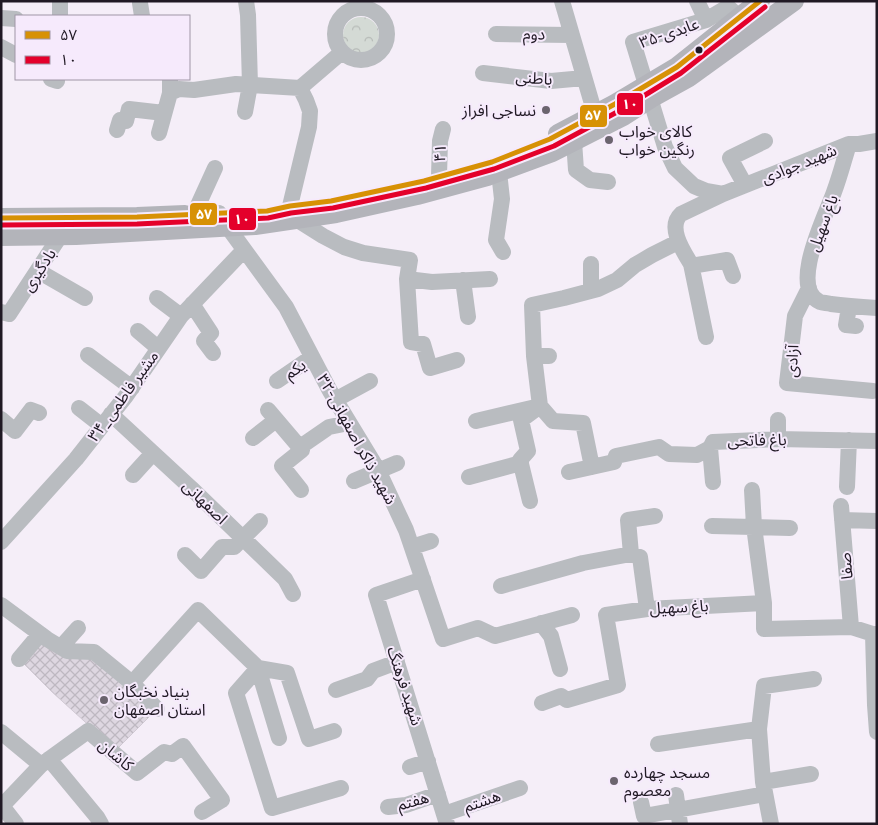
<svg xmlns="http://www.w3.org/2000/svg" width="878" height="825" font-family="'Fira Sans Condensed','Noto Sans Arabic',sans-serif">
<style>
.forest{fill:url(#forest-crowns)}
.building{fill:url(#building-cross-hatch);stroke:#d1cad4}
.lines{fill:none;stroke-linecap:round;stroke-linejoin:round}
.minor{stroke:#b9bcc0;stroke-width:16}
.major{stroke:#b3b4ba;stroke-width:20}
.bus-1-casing{stroke:#f6eafc;stroke-width:9}
.bus-2-casing{stroke:#f6eafc;stroke-width:9}
.bus-1{stroke:#d79105;stroke-width:5}
.bus-2{stroke:#e4002b;stroke-width:5}
.bus-dot{fill:#201924;stroke:#f6eafc;stroke-width:2}
.poi-dot{fill:#6b646e;stroke:#f6eafc;stroke-width:2}
.labels{text-anchor:middle;dominant-baseline:central;stroke-width:4;stroke-linejoin:round;paint-order:stroke}
.street-label{font-size:16px;fill:#201924;stroke:#f6eafc}
.poi-label{font-size:16px;fill:#201924;stroke:#f6eafc;text-anchor:start}
.line-badge{stroke:#f6eafc;stroke-width:2}
.badge-label{font-size:14px;text-anchor:middle;font-weight:bold;fill:#fff}
</style>
<defs>
<pattern id="forest-crowns" width="20" height="18" patternUnits="userSpaceOnUse" patternTransform="scale(1.25)"><rect width="20" height="18" fill="#d4dad5"/><path d="M2 6a3 3 0 1 1 6 0M12 15a3 3 0 1 1 6 0" fill="none" stroke="#b6bab7"/></pattern>
<pattern id="building-cross-hatch" width="8" height="8" patternUnits="userSpaceOnUse" patternTransform="scale(1.25)"><rect width="8" height="8" fill="#ded7e1"/><path d="M0 0l8 8M0 8l8-8" fill="none" stroke="#beb8c1"/></pattern>
</defs>
<rect width="100%" height="100%" fill="#f5eef8"/>
<path class="forest" d="M343 35a18 18 0 1 1 36 0a18 18 0 1 1-36 0Z"/>
<path class="building" d="M43,638L92,654L157,709L116,750L51,691L21,661Z"/>
<g class="lines">
<path class="minor" d="M562,1L595,114
M697,1L706,20
M140,3L142,16
M335 34a26 26 0 1 1 52 0a26 26 0 1 1-52 0Z
M60,16V1
M1,18L16,19
M496,34L572,35
M1,47L16,55
M342,52L300,88L306,100L310,111L309,127L290,206L296,219L323,236L344,247L363,253L410,260L407,279L411,342L423,344L430,368L457,360
M483,73L551,81L584,78
M51,79L57,81
M170,93L179,89L194,90L236,84L300,88
M245,112L250,85L248,15L246,1
M117,130L120,120L126,121L129,109L164,113
M159,133L170,93V79
M574,141L576,170L590,180L608,182
M849,144C844,160 840,176 834,192C827,213 788,288 820,302C823,303 828,303 831,304C846,306 861,307 877,308
M499,172L502,199L496,240L503,252
M439,176L440,141L443,129
M745,185L730,158L765,141
M723,194L706,191L694,186L675,168L665,147L633,42L706,20L728,7L739,17
M219,213L227,226L286,307L330,391L378,470L406,530L443,639L478,628L495,636L572,615
M194,214L215,168
M591,264V290
M691,264L706,337
M38,271L85,298
M733,276L727,260L697,265L691,264C683,251 667,227 681,214L723,194L849,144H859L877,141
M407,279L432,282L490,279
M463,280L468,317
M809,288L795,316L787,383L873,391
M157,298L181,316
M192,304L211,333L204,341L213,353
M849,307L846,325L856,326
M1,312L9,314L66,227
M138,331L158,348
M88,355L132,388
M534,356H549
M277,381L312,357
M335,400L370,381
M79,408L102,426
M268,410L302,450L282,466L301,490
M111,414L191,488L285,579L293,594
M1,419L15,431L31,410L39,413
M476,421L540,406L553,421L583,423L592,467
M253,438L276,420
M778,439V420
M300,447L329,427L349,423
M710,448L713,482
M569,472L614,462L616,456L659,447L669,454L697,455L710,448L713,442L778,439L877,441
M133,475L153,453
M469,477L521,463
M354,481L397,463
M847,487L849,440
M752,490L754,526L764,603V629L851,627L873,634H877
M530,501L520,460L528,451L521,420L540,406L534,356L532,305L564,298L598,289L617,280L635,265L652,255L678,242
M841,506L851,627
M842,520L877,521
M712,526L790,528
M1,542L76,459L102,426L126,396L181,316L244,250
M412,547L431,541
M631,554L628,520L655,516
M185,555L201,571L222,547H234L260,521
M423,579L376,595L447,824
M501,586L583,563L631,554L640,557L647,609
M1,605L47,639L67,651L94,652L132,683L157,709
M541,623L551,636L560,669
M873,634L875,705
M61,647L78,628
M19,659L40,634
M132,683L198,610L258,668L236,693L272,808L341,788
M336,690L367,679L373,671L397,662
M542,703L561,696L567,700L618,685L606,615L647,609L764,603
M877,705H875L877,732
M1,732L41,765
M279,738L258,668L287,673L309,739L334,731
M658,744L759,729
M49,759L97,817L101,824
M410,767L428,761
M763,782L811,774
M676,795L680,824
M641,802L644,816L765,794
M388,807L406,805L438,794
M444,814L520,788
M16,824L2,806L41,765L88,731L137,773L164,752L172,754L183,746L222,800L202,812
M771,824L763,782L759,729L764,686L814,679"/>
<path class="major" d="M558,134L615,104L677,67L760,1
M1,218L137,217L185,215
M1,236L76,235L255,225L336,213L417,195L487,176L552,152L623,116L651,98L689,77L794,1"/>
<defs>
<path id="bus-1" d="M1,218L137,217L267,211L290,206L331,201L424,181L492,162L550,139L615,104L677,67L760,1"/>
<path id="bus-2" d="M1,225L137,224L268,218L291,213L333,208L426,188L494,169L554,146L619,111L681,73L765,7"/>
</defs>
<use href="#bus-1" class="bus-1-casing"/>
<use href="#bus-2" class="bus-2-casing"/>
<use href="#bus-1" class="bus-1"/>
<use href="#bus-2" class="bus-2"/>
</g>
<circle class="bus-dot" cx="699" cy="50" r="4.5"/>
<g class="poi-dot">
<circle cx="546" cy="110" r="5"/>
<circle cx="609" cy="140" r="5"/>
<circle cx="104" cy="700" r="5"/>
<circle cx="614" cy="781" r="5"/>
</g>
<g class="labels">
<g class="street-label">
<text transform="translate(669 33) rotate(-19)">۳۵-عابدی</text>
<text transform="translate(534 34) rotate(1)">دوم</text>
<text transform="translate(534 78) rotate(4)">باطنی</text>
<text transform="translate(440 153) rotate(-87)">۴۱</text>
<text transform="translate(799 164) rotate(-22)">شهید جوادی</text>
<text transform="translate(823 223) rotate(-70)">باغ سهیل</text>
<text transform="translate(39 270) rotate(-57)">بادگیری</text>
<text transform="translate(792 361) rotate(-87)">آزادی</text>
<text transform="translate(295 369) rotate(-34)">یکم</text>
<text transform="translate(123 396) rotate(-54)">۳۴_مشیر فاطمی</text>
<text transform="translate(357 439) rotate(61)">۳۲-شهید ذاکر اصفهانی</text>
<text transform="translate(757 440) rotate(-1)">باغ فاتحی</text>
<text transform="translate(205 502) rotate(44)">اصفهانی</text>
<text transform="translate(846 566) rotate(-95)">صفا</text>
<text transform="translate(679 607) rotate(-3)">باغ سهیل</text>
<text transform="translate(405 686) rotate(72)">شهید فرهنگ</text>
<text transform="translate(116 755) rotate(40)">کاشان</text>
<text transform="translate(413 801) rotate(-15)">هفتم</text>
<text transform="translate(482 801) rotate(-19)">هشتم</text>
</g>
<g class="poi-label">
<text x="536" y="110" text-anchor="end">نساجی افراز</text>
<text x="619" y="131">کالای خواب<tspan x="619" dy="18">رنگین خواب</tspan></text>
<text x="114" y="691">بنیاد نخبگان<tspan x="114" dy="18">استان اصفهان</tspan></text>
<text x="624" y="772">مسجد چهارده<tspan x="624" dy="18">معصوم</tspan></text>
</g>
</g>
<g class="line-badge">
<rect x="616" y="92" width="28" height="24" rx="5" fill="#e4002b"/>
<rect x="579" y="104" width="29" height="24" rx="5" fill="#d79105"/>
<rect x="189" y="202" width="29" height="24" rx="5" fill="#d79105"/>
<rect x="228" y="207" width="29" height="24" rx="5" fill="#e4002b"/>
</g>
<g class="badge-label">
<text x="630" y="109">۱۰</text>
<text x="593" y="120">۵۷</text>
<text x="204" y="219">۵۷</text>
<text x="242" y="224">۱۰</text>
</g>
<rect width="878" height="825" fill="none" stroke="#201924" stroke-width="5"/>
<rect x="15" y="15" width="175" height="65" fill="#f6eafc" stroke="#a096a6"/>
<rect x="25" y="31" width="25" height="8" fill="#d79105" stroke="#a096a6"/>
<text x="60" y="40" font-size="15" fill="#201924">۵۷</text>
<rect x="25" y="56" width="25" height="8" fill="#e4002b" stroke="#a096a6"/>
<text x="60" y="65" font-size="15" fill="#201924">۱۰</text>
</svg>
